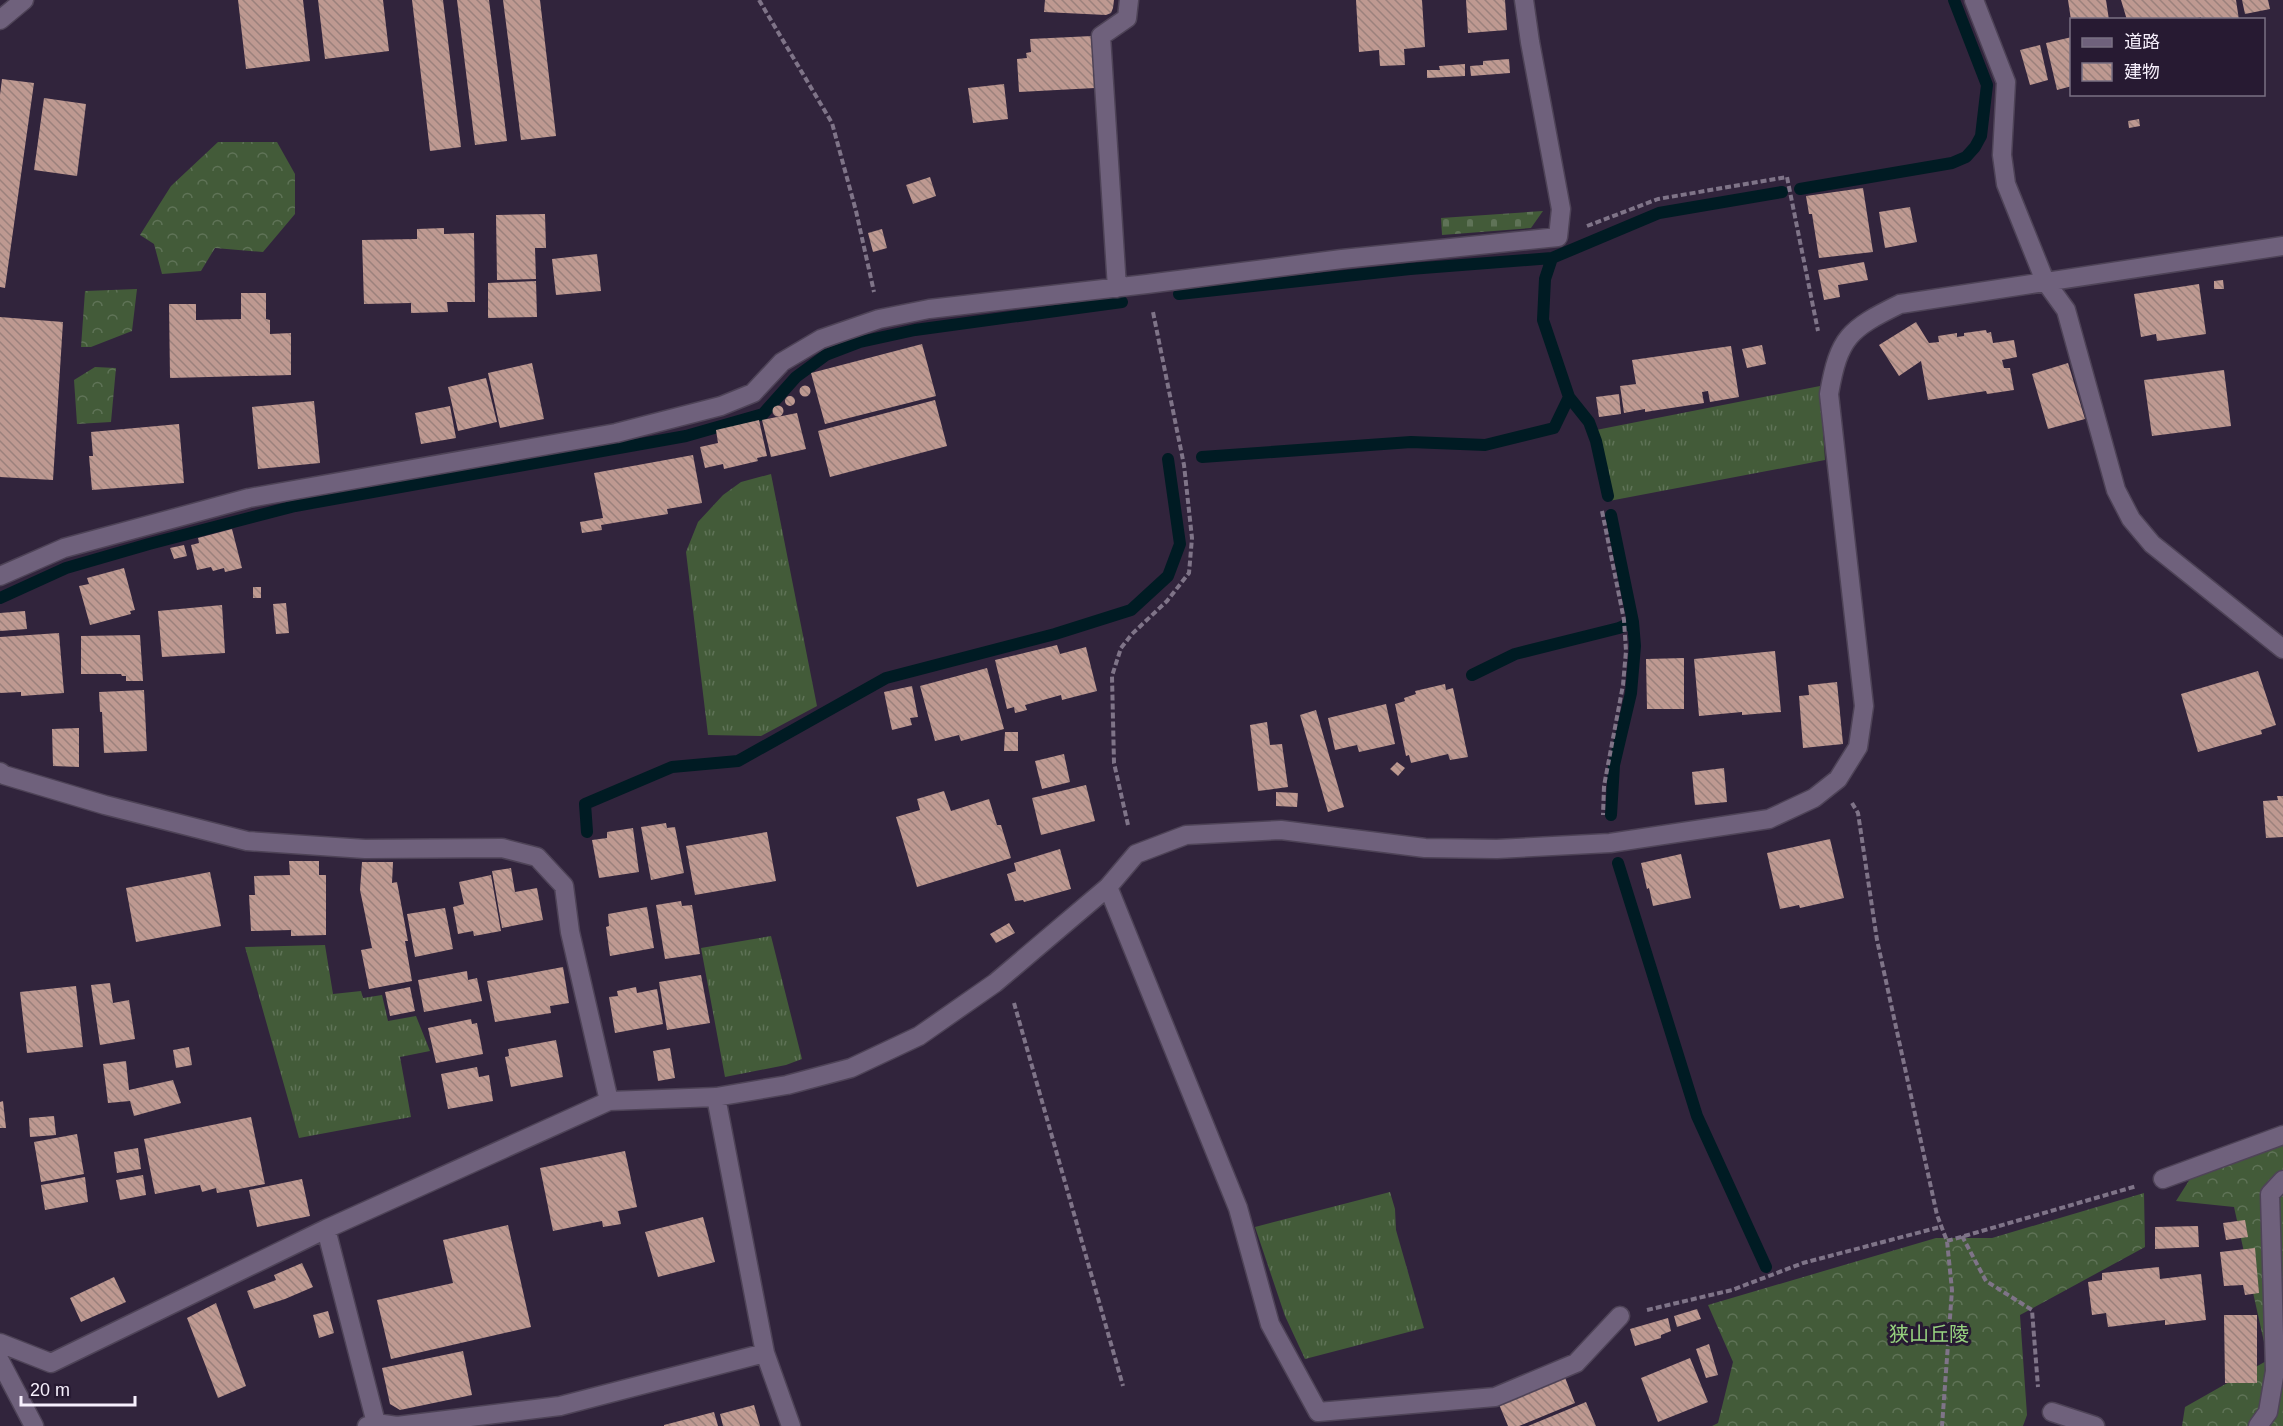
<svg xmlns="http://www.w3.org/2000/svg" width="2283" height="1426" font-family="Arial,'Noto Sans JP',sans-serif">
<style>
.grass{fill:url(#grass-tufts)}
.forest{fill:url(#forest-crowns)}
.cemetery{fill:url(#cemetery-stones)}
.lines{fill:none;stroke-linecap:round;stroke-linejoin:round}
.stream{stroke:#001b23;stroke-width:12}
.building{fill:url(#building-back-hatch)}
.minor-casing{stroke:#4e4357;stroke-width:21}
.path{stroke:#7f7488;stroke-width:4;stroke-dasharray:6 3;stroke-linecap:butt}
.minor{stroke:#6f617c;stroke-width:18}
.labels{text-anchor:middle;dominant-baseline:central;stroke-width:6;stroke-linejoin:round;paint-order:stroke}
.park-label{font-size:20px;fill:#97d37f;stroke:#271a32}
</style>
<defs>
<pattern id="grass-tufts" width="24" height="20" patternUnits="userSpaceOnUse" patternTransform="scale(1.5)"><rect width="24" height="20" fill="#435b39"/><path d="M3 7l-1-3M5 7V3M7 7l1-3M15 17l-1-3M17 17v-4M19 17l1-3" fill="none" stroke="#5f7357"/></pattern>
<pattern id="forest-crowns" width="20" height="18" patternUnits="userSpaceOnUse" patternTransform="scale(1.5)"><rect width="20" height="18" fill="#435b39"/><path d="M2 6a3 3 0 1 1 6 0M12 15a3 3 0 1 1 6 0" fill="none" stroke="#5f7357"/></pattern>
<pattern id="cemetery-stones" width="16" height="16" patternUnits="userSpaceOnUse" patternTransform="scale(1.5)"><rect width="16" height="16" fill="#435b39"/><path d="M2 7V4a2 2 0 0 1 4 0v3zM10 15v-3a2 2 0 0 1 4 0v3z" fill="#5f7357"/></pattern>
<pattern id="building-back-hatch" width="6" height="6" patternUnits="userSpaceOnUse" patternTransform="scale(1.5)"><rect width="6" height="6" fill="#be9991"/><path d="M-1 5l2 2M0 0l6 6M5-1l2 2" fill="none" stroke="#9b817c"/></pattern>
</defs>
<rect width="100%" height="100%" fill="#31243c"/>
<path class="grass" d="M1820,386L1825,460L1609,501L1596,430Z
M771,474L817,706L761,736L708,735L686,552L698,522L723,495L741,482Z
M771,936L802,1059L786,1065L725,1077L701,948Z
M325,945L333,994L361,991L363,998L382,995L388,1021L416,1016L430,1051L400,1057L411,1117L299,1138L245,947Z
M1390,1192L1395,1209L1396,1230L1424,1328L1305,1359L1285,1316L1255,1227Z"/>
<path class="forest" d="M218,142H277L295,174V214L263,252L215,248L201,271L162,274L154,244L140,235L171,186Z
M137,289L132,331L91,347H81L85,291Z
M95,367L116,368L111,422L77,424L74,380Z
M2283,1143V1426H2182L2185,1407L2268,1360L2234,1207L2176,1201L2195,1171Z
M2144,1193L2145,1247L2020,1315L2027,1415L2023,1426H1712L1718,1423L1733,1362L1708,1305L1936,1238H1992Z"/>
<path class="cemetery" d="M1543,211L1531,228L1442,235L1441,218Z"/>
<g class="lines">
<path class="stream" d="M1800,189L1952,163L1966,157L1975,147L1981,136L1987,85L1954,0
M1552,258L1545,279L1543,320L1569,397L1589,422L1596,441L1608,496
M1179,294L1410,269L1552,258L1659,213L1782,192
M1202,457L1411,442L1485,445L1554,428L1569,397
M0,598L66,568L149,544L295,506L686,436L763,414L796,377L826,355L860,342L915,330L1122,302
M1472,675L1515,654L1619,628L1633,622
M1611,815L1614,765L1631,693L1635,646L1633,622L1611,515
M587,832L585,804L672,767L738,761L886,678L1055,634L1131,610L1168,576L1180,544L1168,459
M1618,863L1697,1116L1766,1267"/>
</g>
<path class="building" d="M238,0H303L310,61L246,69Z
M318,0H383L389,51L325,59Z
M412,0H443L461,147L430,151Z
M457,0H489L507,141L475,145Z
M503,0H540L556,136L521,140Z
M1045,0H1114L1113,8L1111,13L1106,15L1044,12Z
M1356,0H1422L1425,47L1404,49L1405,65L1380,66L1379,50L1359,52Z
M1466,0H1505L1507,30L1468,33Z
M2068,0H2106L2109,20H2071Z
M2121,0H2236L2239,20H2201V17L2189,20H2127Z
M2242,0H2268L2270,9L2245,14Z
M1092,36L1095,88L1019,92L1017,59L1027,58L1026,53L1031,52L1030,39Z
M2072,37V86L2057,90L2046,43Z
M2040,45L2048,80L2030,85L2020,50Z
M1509,59L1510,73L1471,76L1470,66L1483,65V61Z
M1465,64V76L1427,78V70H1440L1439,66Z
M2,79L34,83L5,288L0,287V95Z
M1004,84L1008,119L973,123L968,88Z
M44,98L86,104L77,176L34,170Z
M2139,119L2140,126L2129,128L2128,121Z
M930,177L936,196L913,204L906,185Z
M1863,188L1873,252L1819,258L1812,214H1809L1806,196Z
M1910,207L1917,242L1885,248L1879,212Z
M545,214L546,248H535L536,279L497,280L496,215Z
M444,228V234L474,233L475,302H447L448,312L411,313V303L364,304L362,240L417,239V229Z
M882,229L887,248L873,252L868,233Z
M597,254L601,291L556,295L552,259Z
M1864,262L1868,280L1838,285L1840,297L1824,300L1818,270Z
M2223,280L2224,289H2214V281Z
M536,281L537,317L488,318V283Z
M2199,284L2206,334L2157,341L2156,334L2141,337L2134,294Z
M241,293H266V319L270,320V334L291,333V375L170,378L169,304H196V320L241,319Z
M0,317L63,322L53,480L0,477Z
M1916,322L1929,343L1939,342L1938,336L1957,333V337L1964,336V333L1986,330L1987,333L1991,332L1993,343L2014,340L2017,357L2002,360L2004,368H2010L2014,390L1987,394L1986,391L1928,400L1921,361L1899,376L1879,345Z
M922,344L936,396L825,424L811,373Z
M1762,345L1766,364L1747,368L1742,349Z
M1731,346L1739,397L1710,402L1708,391L1702,392L1704,403L1645,412V409L1624,413L1620,386L1636,384L1632,360Z
M532,363L544,419L500,428L488,373Z
M2068,363L2085,419L2048,429L2032,374Z
M2224,370L2231,426L2152,436L2144,380Z
M486,378L497,422L458,431L448,387Z
M799.5 391a5.5 5.5 0 1 1 11 0a5.5 5.5 0 1 1-11 0Z
M1619,394L1621,414L1599,417L1596,397Z
M785 401a5 5 0 1 1 10 0a5 5 0 1 1-10 0Z
M935,400L947,446L830,477L818,431Z
M314,401L320,463L258,469L252,407Z
M772.5 411a5.5 5.5 0 1 1 11 0a5.5 5.5 0 1 1-11 0Z
M450,406L456,438L421,444L415,413Z
M797,413L806,449L771,457L762,420Z
M759,420L767,456L757,458L758,461L724,469L723,464L705,468L700,447L718,443L716,430Z
M179,424L184,483L92,490L89,456H93L91,432Z
M693,455L702,503L667,509L668,514L601,525L602,530L582,533L580,522L603,518L594,473Z
M232,529L242,568L225,572L224,568L213,571L211,567L197,570L191,545L199,543L198,538Z
M184,545L187,556L174,559L170,548Z
M124,568L135,610L130,611L131,614L90,625L79,586L89,584L87,578Z
M253,587H261V598H253Z
M286,603L289,633L276,634L273,604Z
M222,605L225,653L162,657L158,611Z
M25,611L27,629L0,631V613Z
M59,633L64,693L21,696V692L0,693V637Z
M140,635L143,681H126V676H122L121,674H81V636Z
M1057,645L1060,654L1086,647L1097,691L1062,700L1061,695L1025,705L1027,710L1015,713L1014,707L1007,709L995,660Z
M1775,651L1781,712L1742,715V712L1699,716L1694,659Z
M1684,658V709H1647L1646,659Z
M987,668L1004,729L961,741L959,735L935,741L920,686Z
M2258,671L2276,725L2261,730L2262,734L2198,752L2181,694Z
M1837,682L1843,744L1803,748L1799,696L1809,695L1808,685Z
M1445,684L1446,690L1453,688L1468,757L1450,760L1448,754L1411,763L1409,755L1406,756L1395,704L1405,701L1404,698L1416,694L1415,691Z
M912,686L918,717L910,718L912,725L892,730L884,692Z
M144,690L147,751L104,753L102,712H100L99,692Z
M1386,704L1395,744L1359,752L1357,745L1335,750L1328,718Z
M1316,710L1344,807L1328,812L1300,715Z
M1267,722L1270,745L1282,744L1288,787L1258,791L1250,725Z
M79,728V767L53,766L52,729Z
M1005,732H1018V751H1004Z
M1064,754L1070,782L1042,789L1035,761Z
M1397,762L1405,768L1398,776L1390,769Z
M1724,768L1727,802L1695,805L1692,772Z
M1086,785L1095,821L1041,835L1032,798Z
M944,791L951,811L989,799L997,825H1001L1011,858L917,887L896,817L920,810L917,799Z
M1276,792L1298,793L1297,807L1276,806Z
M2277,796H2283V837L2266,838L2263,801L2278,800Z
M666,823L667,828L675,827L684,873L651,880L641,827Z
M633,828L639,872L599,878L592,840L607,838V832Z
M767,832L776,881L695,895L686,846Z
M1830,839L1844,898L1800,908L1799,905L1780,909L1767,853Z
M1060,849L1071,889L1024,902L1023,900L1015,901L1007,874L1016,871L1014,863Z
M1681,854L1691,898L1653,906L1649,888L1647,889L1641,863Z
M289,861H319V875H326V935L291,936V930L251,931L249,895H255L254,876L290,875Z
M362,862H393L392,883L397,882L408,941H405L412,981L369,989L361,950L372,948L360,890Z
M511,868L515,892L537,888L543,920L502,928L492,871Z
M210,872L221,926L136,942L126,888Z
M491,875L501,931L474,936L473,931L458,934L453,907L464,904L459,882Z
M681,901L682,906L692,905L700,954L665,959L656,905Z
M647,907L654,948L610,956L606,927L609,926L608,914Z
M445,908L453,949L415,957L407,914Z
M1009,923L1015,933L996,943L990,934Z
M563,967L569,1003L550,1006L551,1013L495,1022L487,981Z
M467,971L468,980L477,978L482,1001L424,1012L418,980Z
M701,975L710,1023L667,1030L659,982Z
M110,983L113,1003L129,1000L135,1039L100,1045L91,985Z
M76,986L83,1047L27,1053L20,992Z
M410,987L415,1011L390,1016L385,992Z
M636,987L637,993L657,989L663,1024L615,1033L609,997L618,996L617,991Z
M471,1019L472,1024L477,1023L483,1054L436,1063L428,1028Z
M556,1040L563,1077L511,1087L505,1057L509,1056L508,1049Z
M189,1047L192,1065L176,1068L173,1050Z
M670,1048L675,1078L658,1081L653,1051Z
M126,1061L129,1090L173,1080L181,1103L134,1116L130,1101L108,1103L103,1064Z
M477,1067L479,1077L489,1075L493,1101L448,1109L441,1074Z
M3,1101L6,1128H0V1102Z
M54,1116L56,1135L30,1137L29,1118Z
M251,1117L265,1184L217,1193L216,1188L202,1192L200,1185L155,1194L144,1139Z
M77,1134L84,1174L41,1182L34,1142Z
M138,1148L141,1169L117,1173L114,1152Z
M625,1151L637,1207L618,1211L621,1224L603,1227L602,1221L553,1231L540,1168Z
M143,1175L146,1195L120,1200L116,1180Z
M85,1177L88,1202L45,1210L41,1185Z
M302,1179L310,1216L257,1227L249,1190Z
M703,1217L715,1262L658,1277L645,1232Z
M2245,1220L2248,1237L2226,1240L2223,1223Z
M508,1225L531,1327L391,1359L377,1300L453,1283L443,1240Z
M2198,1226L2199,1247L2155,1249V1227Z
M2255,1248L2259,1293L2245,1295L2243,1285L2224,1286L2220,1252Z
M302,1263L313,1287L285,1299L254,1309L247,1291L276,1280L274,1275Z
M2159,1267L2160,1279L2201,1274L2206,1320L2165,1325V1320L2108,1327L2106,1313L2092,1315L2088,1282L2102,1280V1273Z
M114,1277L126,1302L81,1322L70,1298Z
M216,1303L246,1386L218,1398L187,1318Z
M1697,1309L1701,1319L1677,1327L1674,1316Z
M328,1311L334,1333L319,1338L313,1315Z
M2224,1315H2257V1383H2225Z
M1668,1318L1671,1331L1661,1335V1338L1635,1346L1630,1329Z
M1709,1344L1718,1375L1706,1378L1696,1349Z
M463,1351L472,1395L400,1410L390,1404L382,1368Z
M1690,1358L1708,1402L1658,1422L1641,1378Z
M1564,1375L1575,1403L1519,1426H1508L1498,1402Z
M1586,1402L1596,1426H1528Z
M754,1405L760,1426H723L720,1414Z
M714,1412L718,1426H664V1425Z"/>
<g class="lines">
<defs>
<path id="minor" d="M1974,0L2006,82L2002,155L2006,184L2045,281L2066,310L2116,490L2131,519L2152,544L2283,649
M0,20L24,0
M1117,288L1101,36L1127,18L1129,0
M0,576L64,548L249,498L616,433L721,406L753,393L782,362L821,339L879,319L929,309L1147,284L1342,259L1558,237L1561,209L1530,42L1524,0
M0,772L4,775L105,805L247,841L365,849L502,848L537,857L564,886L570,932L609,1101
M1108,887L1238,1208L1270,1324L1318,1412L1495,1397L1576,1363L1620,1316
M716,1097L765,1353L791,1426
M2163,1179L2283,1135
M326,1229L376,1423
M0,1343L51,1363L326,1229L609,1101L716,1097L787,1085L851,1068L919,1036L995,983L1108,887L1136,854L1186,835L1281,830L1425,848L1497,849L1610,843L1769,819L1814,798L1838,779L1858,747L1864,706L1829,394C1839,337 1849,329 1900,304L2283,246
M0,1361L34,1426
M2052,1412L2095,1426
M367,1426L376,1423L397,1426L560,1406L765,1353
M2258,1426L2268,1412L2275,1371L2270,1194L2283,1180"/>
</defs>
<use href="#minor" class="minor-casing"/>
<path class="path" d="M759,0L832,123L856,211L874,292
M1587,226L1658,199L1787,177L1818,331
M1602,511L1624,620L1626,651L1623,685L1604,786L1603,815
M1852,803L1858,813L1877,940L1937,1215L1947,1241L1952,1290L1942,1426
M1128,825L1114,763L1112,676L1121,648L1132,634L1167,601L1189,573L1192,538L1184,465L1153,312
M1014,1003L1123,1386
M1962,1236L1986,1281L2032,1310L2038,1387
M1947,1241L2137,1186
M1647,1310L1732,1290L1803,1263L1940,1227"/>
<use href="#minor" class="minor"/>
</g>
<g class="labels">
<g class="park-label">
<text x="1929" y="1334">狭山丘陵</text>
</g>
</g>
<rect x="2070" y="18" width="195" height="78" fill="#271a32" stroke="#7a7083" stroke-width="1.5"/>
<rect x="2082" y="38" width="30" height="9" fill="#6f617c" stroke="#7a7083" stroke-width="1.5"/>
<text x="2124" y="48" font-size="18" fill="#f7f0fd">道路</text>
<rect x="2082" y="63" width="30" height="18" fill="url(#building-back-hatch)" stroke="#7a7083" stroke-width="1.5"/>
<text x="2124" y="78" font-size="18" fill="#f7f0fd">建物</text>
<path d="M21 1396v9h114v-9" fill="none" stroke="#f7f0fd" stroke-width="3"/>
<text x="30" y="1396" font-size="18" fill="#f7f0fd" stroke="#271a32" stroke-width="4.5" paint-order="stroke">20 m</text>
</svg>
